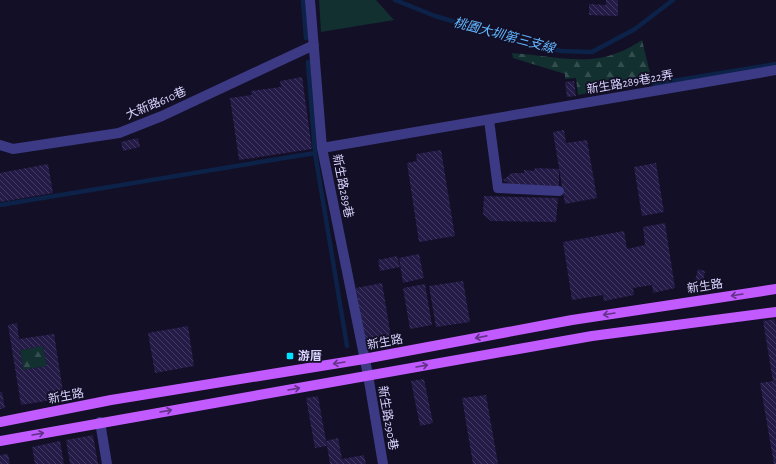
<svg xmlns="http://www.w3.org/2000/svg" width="776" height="464" font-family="'Alegreya Sans','Noto Sans TC',sans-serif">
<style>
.green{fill:#12302f}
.forest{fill:url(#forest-firs)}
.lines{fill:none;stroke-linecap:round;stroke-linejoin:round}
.stream{stroke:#0c2248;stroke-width:4.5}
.building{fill:url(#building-back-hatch);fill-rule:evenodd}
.minor{stroke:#3d3a85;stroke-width:10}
.major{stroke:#c25bff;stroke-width:10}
.oneway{stroke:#623188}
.poi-dot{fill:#00e5ff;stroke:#130f26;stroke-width:1.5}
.labels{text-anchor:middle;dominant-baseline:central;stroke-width:3.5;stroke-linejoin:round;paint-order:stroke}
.street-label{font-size:12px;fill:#d9d4ff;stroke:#130f26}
.poi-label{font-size:12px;font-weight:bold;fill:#d9d4ff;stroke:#130f26;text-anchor:start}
.water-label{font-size:13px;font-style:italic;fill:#62b6ff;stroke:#130f26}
</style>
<defs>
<pattern id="forest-firs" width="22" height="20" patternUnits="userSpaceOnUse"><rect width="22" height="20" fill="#12302f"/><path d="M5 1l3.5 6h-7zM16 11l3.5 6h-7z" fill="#344d4e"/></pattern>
<pattern id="building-back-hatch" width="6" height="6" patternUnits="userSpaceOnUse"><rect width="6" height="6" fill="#241b47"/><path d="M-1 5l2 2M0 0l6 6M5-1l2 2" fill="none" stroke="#433b63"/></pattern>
</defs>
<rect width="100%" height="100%" fill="#130f26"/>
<path class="green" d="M319,0H376L394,20L321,32Z"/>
<path class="forest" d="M642,40L652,81L578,95L576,78L565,79V74L513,58L512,53C545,55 586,66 617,53C626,50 634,45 642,40Z
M43,346L47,366L23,370L20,350Z"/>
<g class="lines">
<path class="stream" d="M303,0L306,38
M395,0L435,16L523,42L561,51L592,52L635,29L673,0
M308,62L315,153
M654,84L776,64
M0,205L315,153L347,346"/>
</g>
<path class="building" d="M606,0H618V16L589,15V4L606,5Z
M302,77L312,149L239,160L230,98L252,95L251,91L281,87L280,81Z
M574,81L576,96L567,97L565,82Z
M564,130L566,143L587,140L597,198L565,204L553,132Z
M138,138L140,147L123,151L121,142Z
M441,150L455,236L419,242L407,163L417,161L416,154Z
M656,163L664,212L642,216L634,167Z
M48,164L53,193L0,202V173Z
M535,168L559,169V186L510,184L503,180L512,173H524V170L534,171Z
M484,196L558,198L556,222L491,221L483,214Z
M665,223L675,288L653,293L652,285L633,288L634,295L604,301L603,295L572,300L563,242L624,231L627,249L645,245L643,227Z
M419,254L424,278L403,283L399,258Z
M397,256L400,267L380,271L378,260Z
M698,269L705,271L703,282L695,281Z
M463,281L470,322L436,327L429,286Z
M382,283L391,337L365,342L356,288Z
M425,284L432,325L410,329L403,288Z
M775,319L776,327V464H774L760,383L773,381L763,321Z
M17,323L19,339L54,334L64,398L21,405L8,325ZM43,346L47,366L23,370L20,350Z
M188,326L194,366L155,373L148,333Z
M424,379L433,423L420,426L411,381Z
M0,392H2L5,408L0,409Z
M486,395L498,464H473L462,398Z
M318,396L326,441L338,438L342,459L364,455L366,464H330L327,446L315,448L306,398Z
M93,435L98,464H70L66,440Z
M60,441L64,464H35L32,447Z
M8,454L10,464H0V455Z"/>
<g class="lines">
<path class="minor" d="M310,0L322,148L368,375L383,464
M489,120L498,188L559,191
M0,145L13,149L119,133L162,116L314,45
M322,148L776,70
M100,422L107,464"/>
<path class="major" d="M0,422L111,400L364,359L572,320L776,289
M0,441L592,336L776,312"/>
</g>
<defs><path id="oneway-shaft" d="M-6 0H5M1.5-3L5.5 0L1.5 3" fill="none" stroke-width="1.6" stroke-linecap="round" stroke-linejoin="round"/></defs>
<g class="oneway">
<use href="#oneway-shaft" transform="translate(737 295) rotate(171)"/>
<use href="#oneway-shaft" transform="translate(609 314) rotate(171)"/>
<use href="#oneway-shaft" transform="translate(481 337) rotate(169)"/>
<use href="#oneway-shaft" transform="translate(339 363) rotate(171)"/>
<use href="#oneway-shaft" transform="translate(422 366) rotate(-10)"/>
<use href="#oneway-shaft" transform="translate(294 389) rotate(-10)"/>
<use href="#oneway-shaft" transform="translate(166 411) rotate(-10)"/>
<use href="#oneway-shaft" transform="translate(38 434) rotate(-10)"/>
</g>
<rect class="poi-dot" x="286" y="352" width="8" height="8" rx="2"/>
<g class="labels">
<g class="street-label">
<text transform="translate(630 82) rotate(-10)">新生路289巷22弄</text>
<text transform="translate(156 103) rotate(-23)">大新路610巷</text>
<text transform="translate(343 186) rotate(79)">新生路289巷</text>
<text transform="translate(705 286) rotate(-9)">新生路</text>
<text transform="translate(385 342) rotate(-11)">新生路</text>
<text transform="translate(66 396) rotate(-11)">新生路</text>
<text transform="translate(388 418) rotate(80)">新生路290巷</text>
</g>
<g class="poi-label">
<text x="298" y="356">游厝</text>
</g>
<g class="water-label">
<text transform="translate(504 36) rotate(15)">桃園大圳第三支線</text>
</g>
</g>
</svg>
